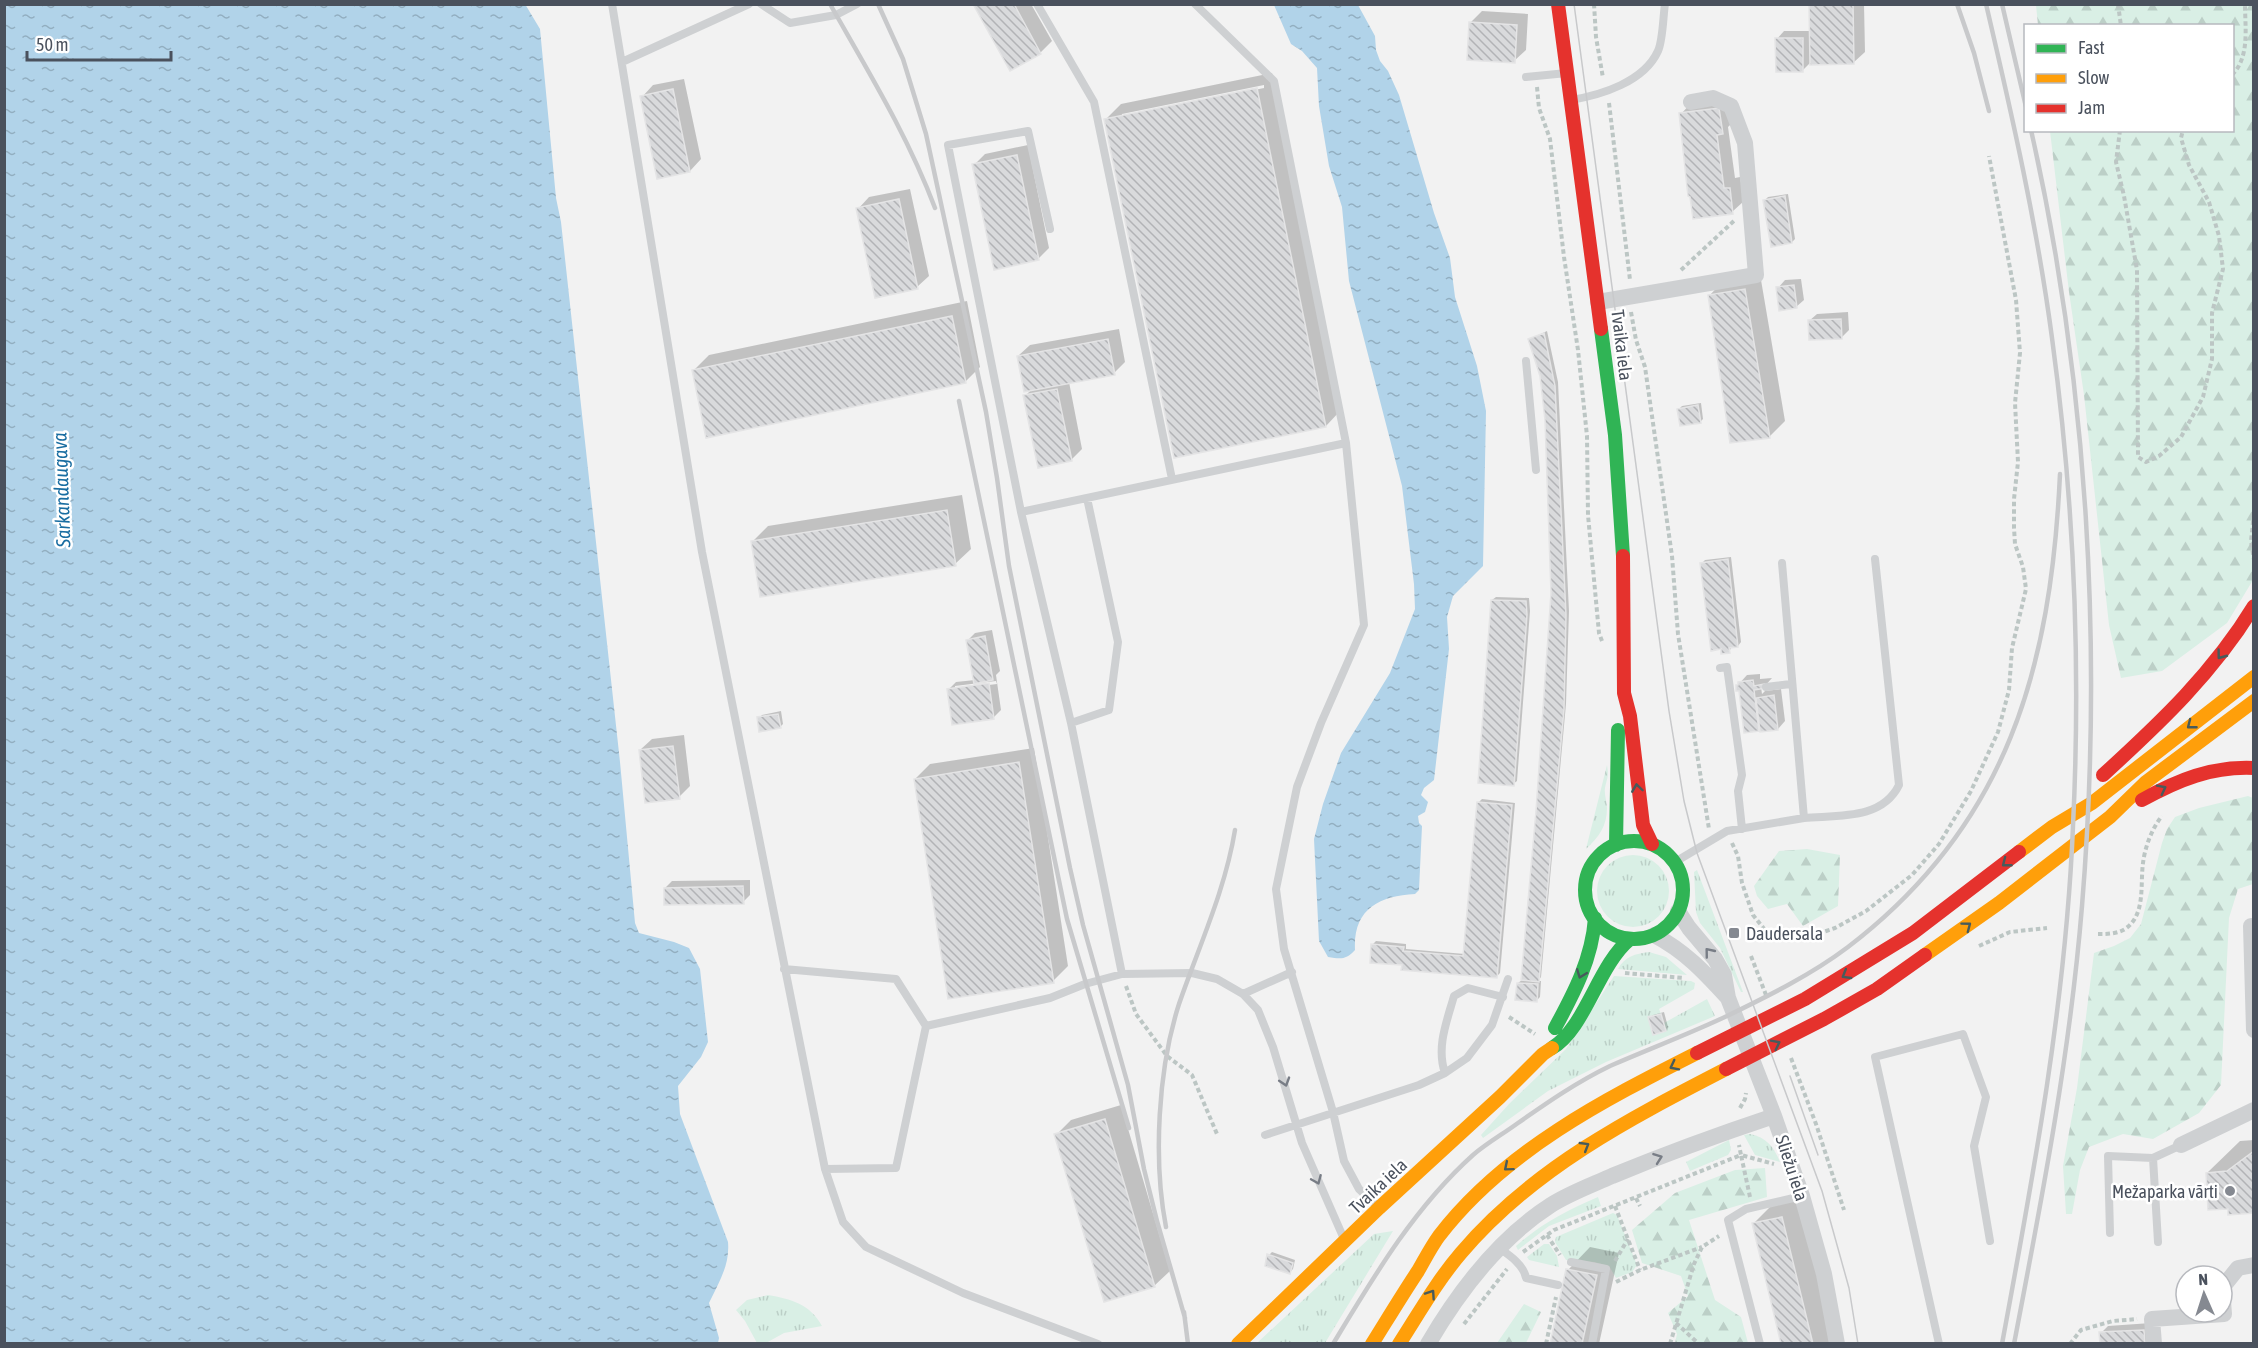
<svg xmlns="http://www.w3.org/2000/svg" width="2258" height="1348" font-family="'Asap Condensed',sans-serif">
<style>
.grass{fill:url(#grass-tufts)}
.forest{fill:url(#forest-firs)}
.water{fill:url(#water-ripples)}
.shadow{fill:#0003;fill-rule:evenodd}
.building{fill:url(#building-back-hatch);stroke:#e4e4e5;stroke-width:1.5}
.lines{fill:none;stroke-linecap:round;stroke-linejoin:round}
.path{stroke:#bcc6c4;stroke-width:4;stroke-dasharray:4.5 3;stroke-linecap:butt}
.lane{stroke:#ced0d2;stroke-width:8}
.street{stroke:#ced0d2;stroke-width:16}
.fast{stroke:#30b455;stroke-width:14}
.slow{stroke:#ff9f0a;stroke-width:14}
.jam{stroke:#e5322d;stroke-width:14}
.tram{stroke:#c8c9cb;stroke-width:1.5}
.rail{stroke:#c8c9cb;stroke-width:4.5}
.oneway{stroke:#475b5c}
.oneway2{stroke:#787d86}
.poi-dot{fill:#858991;stroke:#fff;stroke-width:2}
.labels{text-anchor:middle;dominant-baseline:central;stroke-width:5;stroke-linejoin:round;paint-order:stroke}
.street-label{font-size:18px;fill:#4a515d;stroke:#fff}
.poi-label{font-size:18px;fill:#4a515d;stroke:#fff;text-anchor:start}
.water-label{font-size:20px;font-style:italic;fill:#196da1;stroke:#fff}
</style>
<defs>
<pattern id="grass-tufts" width="24" height="20" patternUnits="userSpaceOnUse" patternTransform="scale(1.5)"><rect width="24" height="20" fill="#d9efe5"/><path d="M3 7l-1-3M5 7V3M7 7l1-3M15 17l-1-3M17 17v-4M19 17l1-3" fill="none" stroke="#bccfc7"/></pattern>
<pattern id="forest-firs" width="22" height="20" patternUnits="userSpaceOnUse" patternTransform="scale(1.5)"><rect width="22" height="20" fill="#d9efe5"/><path d="M5 1l3.5 6h-7zM16 11l3.5 6h-7z" fill="#bccfc7"/></pattern>
<pattern id="water-ripples" width="26" height="14" patternUnits="userSpaceOnUse" patternTransform="scale(1.5)"><rect width="26" height="14" fill="#b1d3e9"/><path d="M2 4q2-2 4 0t4 0M15 11q2-2 4 0t4 0" fill="none" stroke="#92aec0"/></pattern>
<pattern id="building-back-hatch" width="6" height="6" patternUnits="userSpaceOnUse" patternTransform="scale(1.5)"><rect width="6" height="6" fill="#d9dadc"/><path d="M-1 5l2 2M0 0l6 6M5-1l2 2" fill="none" stroke="#b2b3b6"/></pattern>
</defs>
<rect width="100%" height="100%" fill="#f2f2f2"/>
<path class="grass" d="M1607,765C1609,777 1607,778 1605,788C1604,795 1607,801 1607,808C1607,826 1599,837 1586,849Z
M1597 891a36 36 0 1 1 72 0a36 36 0 1 1-72 0Z
M1697,870L1743,992H1741L1720,948L1700,923L1696,912L1694,872Z
M1649,952L1666,957L1687,975L1618,969C1625,956 1635,954 1649,952Z
M1614,976L1691,981L1695,983L1694,989L1659,1009L1661,1014L1649,1017L1653,1035L1666,1031L1664,1023L1707,999L1715,1016L1606,1062L1548,1091L1483,1138L1481,1135L1509,1104L1566,1049Z
M1750,1134C1766,1137 1774,1147 1780,1162L1755,1155L1744,1135Z
M1729,1140L1731,1150L1728,1155L1690,1171L1686,1162Z
M1598,1197L1601,1206L1549,1226L1518,1250L1516,1246C1541,1224 1567,1210 1598,1197Z
M1613,1213L1617,1215L1637,1265L1632,1272L1616,1278L1609,1266L1594,1262L1566,1260L1555,1242L1556,1237Z
M1393,1231L1325,1343H1257L1374,1234Z
M1544,1244H1549L1557,1256L1559,1267L1529,1260L1527,1257Z
M768,1295C791,1299 810,1304 822,1326L784,1333L766,1343H757L745,1321L736,1310L747,1300Z"/>
<path class="forest" d="M2036,5H2253V580L2227,623L2162,671L2121,678L2109,625L2084,395L2069,292L2050,131L2232,130V26L2038,25Z
M2248,796L2253,798V884L2238,889L2229,918L2221,1085L2199,1113L2153,1139L2123,1134L2089,1147L2080,1170L2072,1214H2066L2063,1166L2077,1088L2094,953L2114,946L2130,938L2141,924L2162,843L2167,829L2175,817L2199,808Z
M1807,849L1840,855L1838,906L1803,926L1787,904L1768,909L1757,896L1754,886L1779,851Z
M1765,1168L1767,1197L1689,1220L1715,1300L1741,1317L1748,1343H1675L1677,1334L1668,1313L1688,1296L1681,1276L1642,1263L1632,1230L1675,1193L1735,1170Z
M1524,1304L1541,1312L1526,1343H1497Z"/>
<path class="water" d="M5,4H525L540,29L556,198L561,222L620,762L635,923L639,933L674,942L689,948L700,969L708,1042L701,1057L678,1086L680,1114L728,1242C730,1265 719,1282 709,1303L719,1338L718,1343H5Z
M1274,5H1358L1375,36L1376,50L1380,61L1388,71L1399,95L1434,213L1450,258L1455,297L1477,366L1486,411L1483,566L1453,596L1447,617L1449,649L1434,780L1424,788L1421,795L1428,802L1425,812L1418,816L1419,823L1422,826L1419,890L1415,894C1379,896 1353,909 1355,950C1346,960 1341,959 1328,957L1319,941L1314,839L1323,804L1341,753L1390,673L1415,609L1414,584L1402,486L1349,281L1342,207L1329,166L1319,106L1317,68L1302,51L1291,44Z"/>
<path class="shadow" d="M974,4H1031L1052,41L1040,53L1010,69Z
M1810,4H1864L1865,52L1853,63L1811,62L1803,70L1777,39L1784,31H1811Z
M1482,11L1528,14L1526,50L1514,61L1470,23Z
M1272,73L1341,410L1326,426L1175,456L1106,119L1121,104ZM1264,85V88L1122,117V114Z
M684,79L701,159L690,171L642,97L653,85Z
M1730,97L1733,122L1728,127L1735,178L1740,177L1744,201L1732,212L1681,114L1692,102Z
M1028,145L1049,248L1038,259L974,165L985,154Z
M910,189L929,276L917,287L858,209L869,197Z
M1788,194L1795,239L1792,242L1765,200L1768,197Z
M1760,274L1785,421L1770,436L1709,296L1724,280Z
M1801,279L1804,300L1796,307L1778,288L1785,280Z
M967,301L980,367L965,382L694,370L709,355Z
M1848,312L1849,330L1842,337L1809,321L1817,314Z
M1119,329L1125,362L1114,373L1069,382L1082,449L1071,460L1025,396L1032,389L1018,356L1030,345Z
M1547,331L1558,382L1569,611L1566,704L1541,977L1538,981H1541L1540,997L1537,1000L1518,983L1522,980L1538,811L1553,593L1546,420L1542,375L1530,339Z
M1701,403L1703,419L1700,422L1679,409L1682,406Z
M962,495L971,549L955,564L752,542L768,526Z
M1731,557L1741,642L1738,646H1732L1729,652L1702,563L1705,560Z
M1496,597L1529,598L1530,611L1517,781L1513,784L1492,600Z
M992,630L1000,671L996,675L1001,710L993,718L949,689L956,682L975,680L968,640L975,633ZM996,681L997,684L955,689V686Z
M1760,674V679L1772,678L1764,687H1761L1762,694L1765,691L1781,689L1785,721L1778,729L1761,726L1758,730L1740,689L1737,686L1747,675Z
M781,711L783,724L780,727L759,718L762,715Z
M684,735L690,786L679,797L640,750L652,739Z
M1034,748L1068,966L1053,981L915,779L930,764Z
M1482,799L1515,803L1500,973L1497,976L1373,944L1376,941L1406,944V949L1465,954L1478,803Z
M750,880V895L743,902L665,888L672,881Z
M1664,1012L1668,1027L1665,1030L1650,1018L1653,1015Z
M1121,1105L1170,1271L1154,1286L1056,1135L1071,1120Z
M2254,1140V1212L2229,1207L2207,1173L2240,1141Z
M1804,1195L1837,1344H1783L1753,1224L1776,1201Z
M1590,1247L1619,1253L1599,1344H1552L1568,1270Z
M1272,1252L1295,1260L1293,1269L1290,1272L1269,1255Z
M2151,1323L2152,1344H2101V1333L2108,1326Z
M2229,1342V1344H2192L2193,1343Z"/>
<path class="building" d="M973,4H1014L1041,54L1010,71Z
M1809,4H1853L1854,64L1810,65Z
M1469,22L1517,25L1515,63L1467,60Z
M1775,38H1803V72H1776Z
M1257,88L1326,427L1174,458L1104,119Z
M673,89L690,172L657,179L640,96Z
M1719,108L1723,134L1717,135L1724,188H1730L1733,214L1693,219L1690,197L1688,196L1679,113Z
M1017,155L1039,260L994,270L972,164Z
M1785,196L1792,243L1771,247L1763,200Z
M899,199L918,289L875,298L856,208Z
M1794,285L1797,308L1779,311L1776,287Z
M1745,289L1770,438L1730,443L1708,295Z
M952,316L966,383L706,438L692,370Z
M1841,319L1842,339L1809,340L1808,320Z
M1544,333L1555,386L1566,615L1564,709L1539,982L1521,980L1536,811L1551,593L1545,420L1540,376L1528,339Z
M1108,339L1115,375L1024,392L1017,356Z
M1057,389L1072,461L1038,468L1023,395Z
M1698,405L1701,423L1680,426L1677,409Z
M947,510L956,566L760,597L751,541Z
M1728,559L1738,647L1729,648L1730,653L1721,654V649L1711,651L1700,563Z
M1491,600L1526,601L1527,615L1514,786L1478,783Z
M985,636L993,680L974,684L966,640Z
M1753,680L1754,686L1765,684V688L1754,690L1759,731L1744,733L1739,691H1736V685H1738V682Z
M989,683L994,719L952,725L947,689Z
M1774,695L1778,730L1760,732L1756,698Z
M778,714L781,728L759,732L757,717Z
M673,746L680,799L645,803L639,750Z
M1019,762L1054,983L948,999L914,779Z
M1477,802L1512,805L1497,978L1401,970L1402,965L1370,963L1371,944L1404,947L1403,951L1463,956Z
M743,886L744,904L664,905V888Z
M1517,983L1538,984L1537,1002L1515,1000Z
M1661,1014L1666,1031L1653,1035L1648,1017Z
M1105,1119L1155,1287L1104,1302L1054,1134Z
M2254,1151V1213L2228,1215V1209L2208,1210L2206,1173L2227,1171Z
M1782,1217L1813,1344H1781L1752,1223Z
M1267,1254L1293,1263L1290,1274L1265,1266Z
M1566,1269L1597,1275L1582,1344H1550Z
M2144,1330L2145,1344H2100L2099,1332Z"/>
<g class="lines">
<path class="path" d="M1594,4L1596,37L1603,78
M2118,4L2121,26
M2232,75C2250,57 2245,28 2245,4
M1537,87L1539,108L1550,139L1564,257L1578,350L1587,436L1588,515L1599,633L1602,641
M1609,103L1630,280
M2120,130L2116,162L2124,196L2137,270L2138,457L2146,462L2159,456L2181,437L2203,397L2212,359V313L2223,269L2219,236L2209,202L2189,165L2181,138L2183,130
M1681,270L1735,220
M1631,312L1636,340L1645,367L1672,556L1678,634L1709,829
M2254,513L2251,541L2254,560
M1732,843L1738,856L1742,883L1753,915L1765,930L1783,938L1811,936L1835,928L1866,911L1912,875L1939,844L1971,791L1998,732L2009,690L2012,648L2026,589L2023,567L2015,544L2014,528V499L2018,462L2015,403L2020,353L2016,300L1989,156
M2098,934C2107,934 2117,934 2125,929C2146,915 2140,885 2143,863C2145,847 2152,828 2162,816
M1979,946L2010,932L2047,928
M1751,956L1766,995
M1625,973L1684,978
M1126,986L1136,1014L1167,1056L1192,1075L1217,1134
M1509,1017L1535,1034
M1791,1058L1816,1124L1844,1210
M1740,1108L1745,1099L1746,1093
M1750,1197L1741,1155L1774,1164
M1636,1198L1640,1206
M1615,1206L1640,1270
M1547,1235L1560,1255
M1523,1252L1554,1230L1741,1155L1739,1145
M1615,1261L1628,1239
M1616,1282L1640,1270L1702,1247
M1676,1323L1699,1344
M1464,1324L1507,1269
M1546,1344L1556,1297
M1670,1344L1694,1264L1702,1247L1719,1236
M2070,1344L2081,1330L2113,1321L2137,1319"/>
<path class="lane" d="M612,4L702,552L825,1169L843,1222L866,1247L963,1293L1098,1344
M761,4L790,23L836,15L857,4
M1037,4L1094,102L1172,479
M1195,4L1274,81L1346,443L1364,625L1321,723L1297,787L1276,889L1284,949L1333,1112L1344,1161L1359,1189L1378,1207
M622,62L749,4
M1526,77L1567,73
M1571,100C1601,95 1644,82 1658,51C1663,40 1663,17 1665,4
M1050,229L1028,131L948,145L1021,512L1071,723L1122,974
M1526,361L1536,470
M1021,512L1346,443
M1720,668L1727,667L1742,775L1738,791L1742,829
M1766,687L1791,684
M1071,723L1109,710L1118,642L1087,498
M1804,818C1838,815 1882,820 1899,785L1875,559
M1675,862L1727,831L1804,818L1782,563
M784,969L896,979L926,1026L896,1168L825,1169
M1243,994L1292,972
M926,1026L1050,998L1085,984L1122,974L1192,973L1217,979L1243,994L1258,1010L1273,1047L1302,1143L1344,1239
M1445,1073C1436,1047 1447,1021 1454,996L1468,988L1503,997
M1265,1135L1419,1085L1445,1073L1467,1058L1492,1025L1508,979
M2153,1158L2158,1242
M2110,1233L2108,1156L2153,1158L2181,1145
M1499,1248C1509,1255 1524,1265 1526,1278L1558,1285
M1571,1262L1606,1269L1592,1344
M1760,1344L1728,1220L1746,1209L1802,1196
M1939,1344L1875,1057L1963,1034L1986,1097L1974,1146L1990,1241"/>
<path class="street" d="M1598,302L1756,275L1745,143L1731,106L1713,98L1691,102
M1678,911L1689,928L1715,959L1724,975L1728,998L1774,1116L1802,1196L1824,1274L1837,1344
M2251,926L2254,1030
M1654,935C1685,951 1705,973 1728,998
M2181,1145L2254,1110
M1428,1344C1459,1291 1498,1239 1551,1205C1570,1193 1592,1185 1612,1176C1665,1154 1720,1134 1774,1116
M2154,1344L2152,1319L2224,1314L2222,1288L2238,1268L2254,1265"/>
<path class="fast" d="M1601,329L1615,435L1623,556
M1585 890a49 49 0 1 1 98 0a49 49 0 1 1-98 0Z
M1616,845L1618,730
M1555,1028C1574,993 1592,959 1595,918
M1552,1048C1585,1029 1598,965 1630,939"/>
<path class="slow" d="M2019,852L2052,827L2092,803L2254,677
M1925,955L1999,903L2110,817L2146,782L2254,701
M1238,1344L1379,1208L1500,1097L1543,1054L1552,1048
M1372,1344C1387,1320 1402,1295 1418,1271C1425,1259 1431,1247 1439,1236C1504,1151 1604,1100 1697,1053
M1399,1344C1419,1313 1437,1281 1461,1253C1532,1169 1629,1119 1726,1069"/>
<path class="jam" d="M1558,4L1601,329
M1623,556L1624,693L1630,716L1643,825L1652,844
M2103,775C2160,723 2214,672 2254,606
M2142,800C2178,780 2212,766 2254,768
M1697,1053L1805,999L1913,933L2019,852
M1726,1069L1824,1019L1877,989L1925,955"/>
<path class="tram" d="M1574,4L1669,711L1684,801L1697,853L1822,1191L1849,1288L1858,1344
M1790,1076L1818,1155"/>
<path class="rail" d="M830,4C868,71 908,136 935,208
M878,4L903,59L926,134L986,412L997,478L1009,566L1070,868L1083,925L1128,1085L1144,1169L1157,1221
M1957,4L1974,53L1989,111
M1986,4C2012,115 2037,225 2052,338C2074,500 2081,662 2073,826C2066,1000 2034,1172 2002,1344
M2002,4L2026,107
M959,401L1067,919L1129,1128
M1155,1214L1185,1318
M1166,1227C1153,1160 1158,1069 1179,1004C1199,946 1225,891 1235,830
M1184,1312L1188,1344
M1333,1344C1374,1276 1414,1208 1473,1155C1487,1143 1503,1134 1518,1123C1548,1102 1577,1082 1610,1066C1649,1049 1689,1034 1727,1016C1768,996 1811,975 1848,947C2008,825 2051,667 2060,474
M2014,1344C2042,1198 2070,1054 2082,906C2103,650 2088,382 2031,130"/>
</g>
<defs><path id="oneway-chevron" d="M-2-3.5L2.5 0L-2 3.5" fill="none" stroke-width="1.6" stroke-linecap="round" stroke-linejoin="round" transform="scale(1.5)"/></defs>
<g class="oneway">
<use href="#oneway-chevron" transform="translate(2221 655) rotate(127)"/>
<use href="#oneway-chevron" transform="translate(2191 725) rotate(142)"/>
<use href="#oneway-chevron" transform="translate(1637 788) rotate(-98)"/>
<use href="#oneway-chevron" transform="translate(2162 789) rotate(-27)"/>
<use href="#oneway-chevron" transform="translate(2006 863) rotate(142)"/>
<use href="#oneway-chevron" transform="translate(1967 926) rotate(-37)"/>
<use href="#oneway-chevron" transform="translate(1581 974) rotate(111)"/>
<use href="#oneway-chevron" transform="translate(1846 975) rotate(149)"/>
<use href="#oneway-chevron" transform="translate(1776 1044) rotate(-27)"/>
<use href="#oneway-chevron" transform="translate(1674 1066) rotate(153)"/>
<use href="#oneway-chevron" transform="translate(1585 1146) rotate(-31)"/>
<use href="#oneway-chevron" transform="translate(1508 1167) rotate(140)"/>
<use href="#oneway-chevron" transform="translate(1431 1294) rotate(-56)"/>
</g>
<g class="oneway2">
<use href="#oneway-chevron" transform="translate(1709 952) rotate(-129)"/>
<use href="#oneway-chevron" transform="translate(1285 1082) rotate(72)"/>
<use href="#oneway-chevron" transform="translate(1658 1158) rotate(-20)"/>
<use href="#oneway-chevron" transform="translate(1317 1180) rotate(67)"/>
</g>
<g class="poi-dot">
<rect x="1728" y="927" width="12" height="12" rx="3"/>
<circle cx="2230" cy="1191" r="6"/>
</g>
<g class="labels">
<g class="street-label">
<text transform="translate(1622 345) rotate(83)">Tvaika iela</text>
<text transform="translate(1792 1168) rotate(72)">Sliežu iela</text>
<text transform="translate(1378 1186) rotate(-43)">Tvaika iela</text>
</g>
<g class="poi-label">
<text x="1746" y="933">Daudersala</text>
<text x="2218" y="1191" text-anchor="end">Mežaparka vārti</text>
</g>
<g class="water-label">
<text transform="translate(61 490) rotate(-92)">Sarkandaugava</text>
</g>
</g>
<rect width="2258" height="1348" fill="none" stroke="#4a515d" stroke-width="12"/>
<rect x="2024" y="24" width="210" height="108" fill="#ffffff" stroke="#b7b9be" stroke-width="1.5"/>
<rect x="2036" y="44" width="30" height="9" fill="#30b455" stroke="#b7b9be" stroke-width="1.5"/>
<text x="2078" y="54" font-size="18" fill="#4a515d">Fast</text>
<rect x="2036" y="74" width="30" height="9" fill="#ff9f0a" stroke="#b7b9be" stroke-width="1.5"/>
<text x="2078" y="84" font-size="18" fill="#4a515d">Slow</text>
<rect x="2036" y="104" width="30" height="9" fill="#e5322d" stroke="#b7b9be" stroke-width="1.5"/>
<text x="2078" y="114" font-size="18" fill="#4a515d">Jam</text>
<g transform="translate(2204 1294) rotate(357)"><circle r="28" fill="#ffffff" stroke="#b7b9be" stroke-width="1.5"/>
<path d="M0-4.5L10 22L0 15L-10 22Z" fill="#858991"/>
<text y="-9" font-size="16" font-weight="bold" text-anchor="middle" fill="#4a515d">N</text>
</g>
<path d="M27 51v9h144v-9" fill="none" stroke="#4a515d" stroke-width="3"/>
<text x="36" y="51" font-size="18" fill="#4a515d" stroke="#ffffff" stroke-width="4.5" paint-order="stroke">50 m</text>
</svg>
